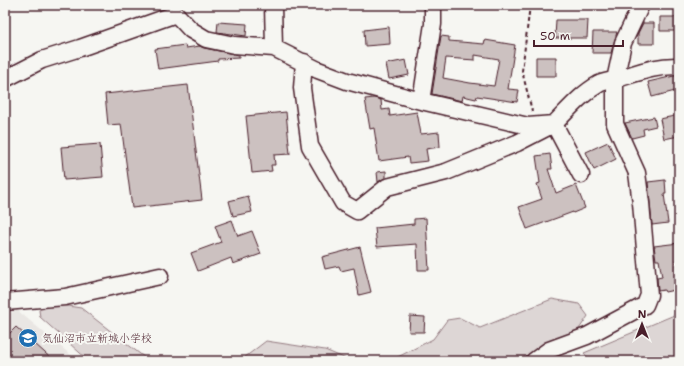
<svg xmlns="http://www.w3.org/2000/svg" width="684" height="366" font-family="'Shantell Sans','Klee One',sans-serif">
<style>
.built{fill:#e9e6e3}
.green{fill:#ddd6d5;stroke:#947a80}
.building{fill:#ccc1c0;stroke:#4a1f2b;fill-rule:evenodd}
.lines{fill:none;stroke-linecap:round;stroke-linejoin:round}
.minor-casing{stroke:#4a1f2b;stroke-width:19}
.path{stroke:#4a1f2b;stroke-width:2;stroke-dasharray:4 3;stroke-linecap:butt}
.minor{stroke:#f6f6f2;stroke-width:16}
.labels{text-anchor:middle;dominant-baseline:central;stroke-width:4;stroke-linejoin:round;paint-order:stroke}
.poi-label{font-size:11px;fill:#4a1f2b;stroke:#f6f6f2;text-anchor:start}
</style>
<rect width="100%" height="100%" fill="#f6f6f2"/>
<filter id="ink" filterUnits="userSpaceOnUse"><feTurbulence type="fractalNoise" baseFrequency=".025" numOctaves="2"/><feDisplacementMap in="SourceGraphic" scale="8" xChannelSelector="R" yChannelSelector="G"/><feConvolveMatrix kernelMatrix="1 2 1 2 8 2 1 2 1" color-interpolation-filters="sRGB"/></filter>
<g filter="url(#ink)">
<path class="built" d="M17,310L78,361H5V315Z"/>
<path class="green" d="M552,299L579,304L588,316L579,329L517,361H390L433,339L447,320L460,318L480,328Z
M55,304L81,308L149,361H89L40,317L39,310Z
M679,313V359L675,361H591L584,353Z
M266,341L325,350L351,361H240Z"/>
<path class="building" d="M660,17H678V31H660Z
M556,20H588L587,38H555Z
M218,22L247,24L246,36L217,32Z
M643,23H654V44H638V33Z
M389,27L390,44L365,46L364,30Z
M593,32H617L611,53H592Z
M441,36L449,37V41L484,44L485,40L515,45L508,89L519,90L517,102L477,96L476,99L463,96L462,101L432,94ZM475,55L499,59L494,86L470,83L443,78L446,58L475,60Z
M185,45L186,48L200,46L204,48L239,55V58L218,59V61L158,69L155,49Z
M536,57H556V76H536Z
M406,60L409,75L389,79L386,64Z
M674,76H679V90L652,97L648,82Z
M188,85L202,200L132,208L121,124L108,125L105,94Z
M374,98L381,100L382,110L389,109L390,116L417,112L421,134L439,132L440,147L426,149L428,161L409,163L408,157L379,161L374,128L370,129L365,99Z
M286,112L290,154L274,155L275,165H271L272,171L252,173L246,116Z
M679,115V136L664,139L660,119Z
M654,117L656,126L643,129L644,135L632,138L625,123Z
M608,142L616,159L594,170L586,152Z
M100,144L103,177L64,180L61,147Z
M550,154L552,169H548L556,193L576,185L585,208L573,213V212L527,229L519,207L542,199L537,184L540,183L536,156Z
M386,171V177L378,182L377,172Z
M665,180L666,194H664L668,223L652,225L648,182Z
M248,196L252,212L233,216L229,201Z
M426,218L429,270H418L417,244L377,247L375,228L414,224V219Z
M232,220L238,236L252,231L261,254L233,264L231,258L198,271L191,253L221,242L215,226Z
M679,243V260H675L679,279V289L665,292L664,290L658,291L657,278L662,277L659,260H656L654,246Z
M360,247L371,292L359,295L354,268L341,271L339,266L325,269L322,257Z
M410,316L425,317L424,332H409Z
M16,327L54,361H5V338Z"/>
<g class="lines">
<defs>
<path id="minor" d="M273,5L274,48
M304,62L302,88L310,146L343,203L357,211L387,187L446,172L517,143L554,124L581,175
M5,79L42,60L80,48L176,14L191,30L206,39L234,45L274,48L318,70L347,81L421,101L528,126L554,124C568,110 581,94 599,84C604,81 611,81 617,79C637,73 657,65 679,66
M421,101L433,24V5
M5,302L65,297L160,276
M534,361L549,350L587,336L645,305L649,295L641,203L637,173L615,124V80L623,43L641,5"/>
</defs>
<use href="#minor" class="minor-casing"/>
<path class="path" d="M530,5L522,71L532,111"/>
<use href="#minor" class="minor"/>
</g>
</g>
<defs>
<symbol id="school-disc" viewBox="-11 -11 22 22"><circle r="9.5" fill="#1f6fb2" stroke="#f6f6f2"/><path d="M0-5L7-2L0 1L-7-2ZM-4 1L0 2.5L4 1V4Q0 6-4 4Z" fill="#fff"/></symbol>
</defs>
<g fill-rule="evenodd">
<use href="#school-disc" x="17" y="327" width="22" height="22"/>
</g>
<g class="labels">
<g class="poi-label">
<text x="42" y="338">気仙沼市立新城小学校</text>
</g>
</g>
<rect width="684" height="366" fill="none" stroke="#f6f6f2" stroke-width="20"/>
<rect x="10" y="10" width="664" height="346" fill="none" stroke="#4a1f2b" stroke-width="1.5" filter="url(#ink)"/>
<g transform="translate(642 324)" stroke="#f6f6f2" stroke-width="3" paint-order="stroke">
<path d="M0-3L7 15L0 10L-7 15Z" fill="#4a1f2b"/>
<text y="-6" font-size="11" font-weight="bold" text-anchor="middle" fill="#4a1f2b">N</text>
</g>
<path d="M534 40v6h89v-6" fill="none" stroke="#4a1f2b" stroke-width="2"/>
<text x="540" y="40" font-size="12" fill="#4a1f2b" stroke="#f6f6f2" stroke-width="3" paint-order="stroke">50 m</text>
</svg>
